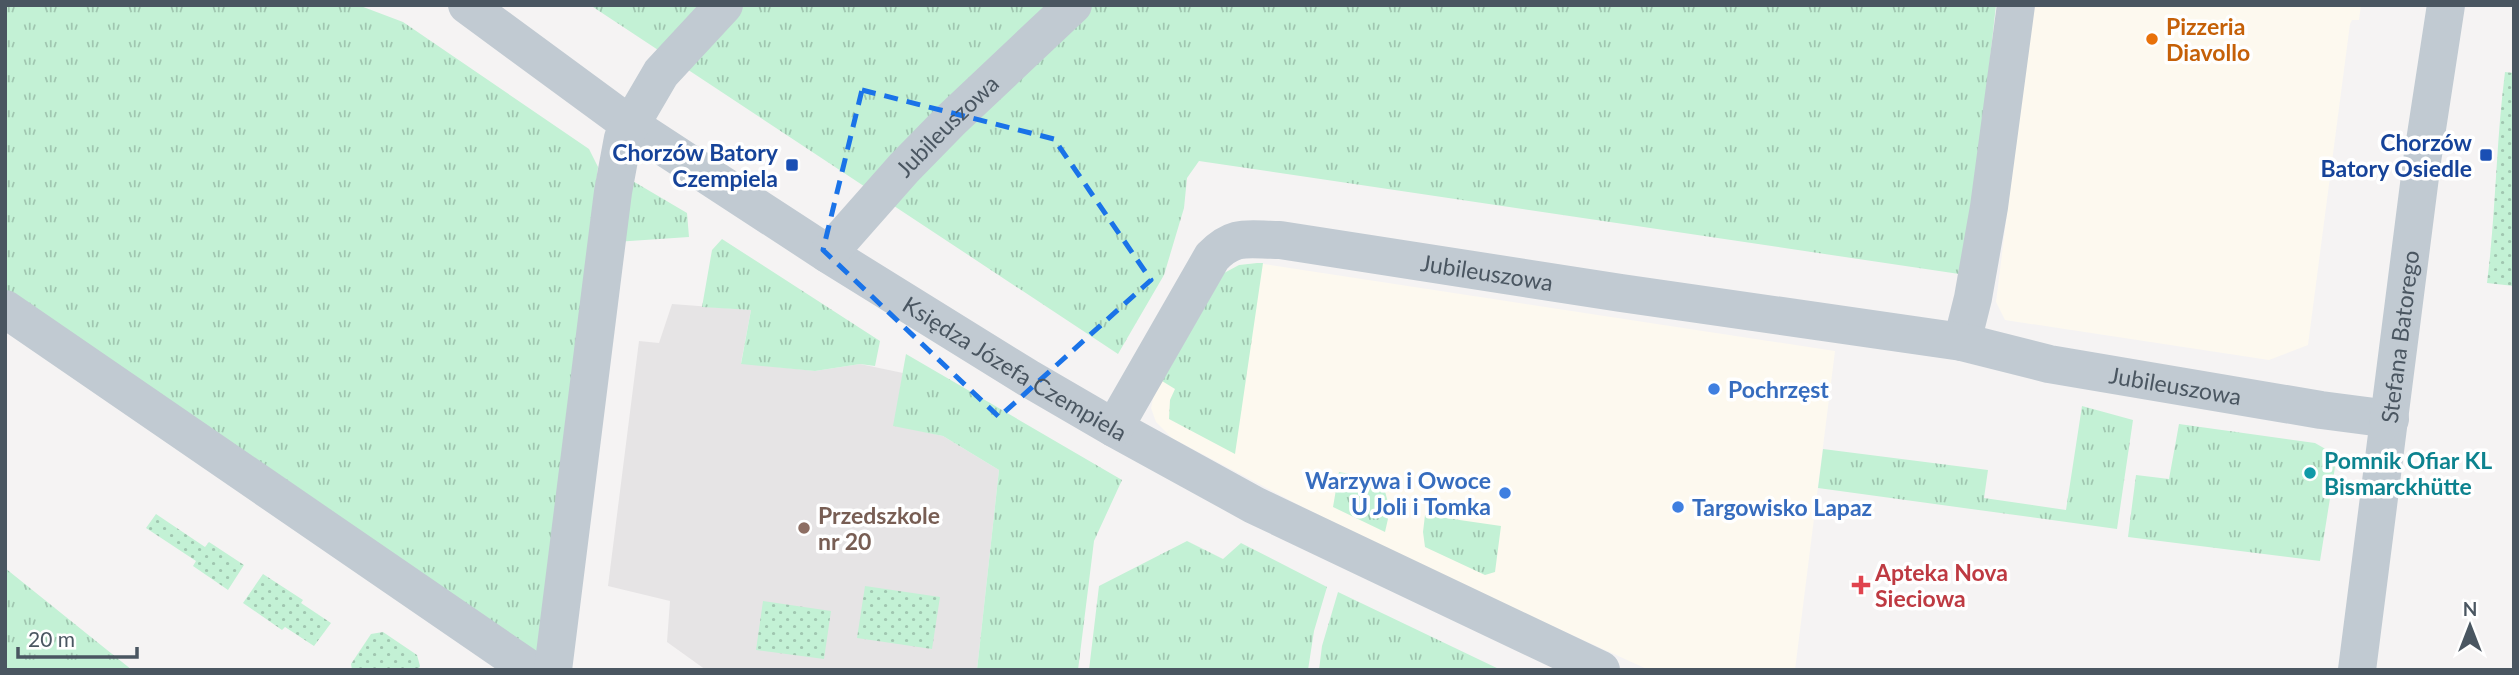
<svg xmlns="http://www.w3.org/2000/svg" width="2519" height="675" font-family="Lato,sans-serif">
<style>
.commercial{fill:#fdf9ef}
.education{fill:#e6e4e5}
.grass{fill:url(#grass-tufts)}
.park{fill:url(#park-dots)}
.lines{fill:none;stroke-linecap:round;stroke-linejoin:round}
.minor{stroke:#c1cad2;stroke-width:38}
.marked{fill:none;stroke:#1a73e8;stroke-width:5;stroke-dasharray:14 9;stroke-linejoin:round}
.food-dot{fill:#e8710a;stroke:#fff;stroke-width:2.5}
.transit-dot{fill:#1a4fb4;stroke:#fff;stroke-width:2.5}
.shop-dot{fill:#3f7fe0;stroke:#fff;stroke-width:2.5}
.culture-dot{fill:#0f9aa8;stroke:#fff;stroke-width:2.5}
.education-dot{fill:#8d6e63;stroke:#fff;stroke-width:2.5}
.health-dot{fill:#e0444e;stroke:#fff;stroke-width:2.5}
.labels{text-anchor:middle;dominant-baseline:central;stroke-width:7;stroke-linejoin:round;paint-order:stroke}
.food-label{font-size:23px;font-weight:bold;fill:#c56008;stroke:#fff;text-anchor:start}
.street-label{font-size:23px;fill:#4a5661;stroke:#fff}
.transit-label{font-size:23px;font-weight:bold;fill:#164399;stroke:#fff;text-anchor:end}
.shop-label{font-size:23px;font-weight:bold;fill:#366cbe;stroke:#fff;text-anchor:start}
.culture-label{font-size:23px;font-weight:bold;fill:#0d838f;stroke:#fff;text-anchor:start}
.education-label{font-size:23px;font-weight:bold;fill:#785e54;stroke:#fff;text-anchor:start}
.health-label{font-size:23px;font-weight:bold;fill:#be3a42;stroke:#fff;text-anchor:start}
</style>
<defs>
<pattern id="grass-tufts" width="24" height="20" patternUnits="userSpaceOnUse" patternTransform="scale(1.75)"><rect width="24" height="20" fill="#c3f1d5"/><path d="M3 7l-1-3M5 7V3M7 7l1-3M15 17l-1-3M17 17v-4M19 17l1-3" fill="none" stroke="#a0c6b0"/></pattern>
<pattern id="park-dots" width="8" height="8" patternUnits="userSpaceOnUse" patternTransform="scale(1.75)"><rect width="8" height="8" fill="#c3f1d5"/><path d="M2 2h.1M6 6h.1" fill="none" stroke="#a0c6b0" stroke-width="1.8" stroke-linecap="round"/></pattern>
</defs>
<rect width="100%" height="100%" fill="#f5f3f3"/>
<path class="commercial" d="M2033,5H2361L2359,20H2352L2350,24L2308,345L2269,360L2005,320L1996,302Z
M1257,263L1835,351L1795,670H1649L1447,578L1295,503L1172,438L1156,422L1151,408L1154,394L1224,273L1239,265Z"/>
<path class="education" d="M672,304L751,310L741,363L815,371L860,364L903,373L894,425L943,436L999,470L977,670H706L667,642L670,601L608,586L639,341L659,343Z"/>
<path class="grass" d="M5,5H358L403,22L589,149L598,167L538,657L5,299Z
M590,5H1996L1966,275L1199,161L1187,178L1184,208L1164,275L1118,354Z
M631,180L687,213L689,237L615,242Z
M722,239L880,341L875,366L860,364L815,371L741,364L751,310L702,307L712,250Z
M1257,263H1263L1235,454L1169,419L1170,400L1175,389L1162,381L1224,273L1239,265Z
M906,354L1122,480L1094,541L1078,670H977L999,470L943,436L893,426Z
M2082,406L2133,420L2117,529L1818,488L1823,449L1988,470L1984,498L2066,510Z
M2179,424L2315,443L2329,451L2335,467L2320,561L2128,537L2136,475L2169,479Z
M1339,472L1382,480L1390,510L1385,532L1333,507Z
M1425,515L1501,526L1495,572L1485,575L1425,547L1423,532Z
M1187,541L1223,559L1241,543L1327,587L1314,631L1308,670H1089L1099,586Z
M5,568L132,670H5Z
M1338,592L1501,670H1319L1322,646Z"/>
<path class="park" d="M2505,72L2514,73V286L2487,283C2496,212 2496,142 2505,72Z
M156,514L205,547L209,542L244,565L228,590L193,566L196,561L146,528Z
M263,574L303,600L301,603L331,623L314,646L285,627L282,630L243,603Z
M865,586L940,597L932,649L857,638Z
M763,601L831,611L824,659L756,650Z
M383,632L417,655L420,666L418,670H352L351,664L371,634Z"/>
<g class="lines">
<g class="minor">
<path id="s1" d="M467,5L629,124L828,254L1028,378L1114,428L1254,505L1601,670"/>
<path id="s2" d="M828,254L904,168L951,120L1073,5"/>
<path d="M5,309L531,670"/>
<path d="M1962,342L1973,298L1989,207L2016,5"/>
<path id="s3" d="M1114,428L1212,257C1235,233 1249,240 1280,240L1621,293L1962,342L2049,364L2321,410L2390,419"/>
<path d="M553,670L604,263L613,192L623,138L661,73L724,5"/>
<path id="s4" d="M2357,670L2422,161L2446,5"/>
</g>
</g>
<path class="marked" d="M862,90L1054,139L1151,280L999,417L823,250Z"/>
<circle class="food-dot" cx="2152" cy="39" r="7"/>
<g class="transit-dot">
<rect x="2479" y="148" width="14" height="14" rx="3.5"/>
<rect x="785" y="158" width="14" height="14" rx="3.5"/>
</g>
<g class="shop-dot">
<circle cx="1714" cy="389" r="7"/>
<circle cx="1505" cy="493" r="7"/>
<circle cx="1678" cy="507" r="7"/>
</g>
<circle class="culture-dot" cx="2310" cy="473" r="7"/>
<circle class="education-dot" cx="804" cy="528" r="7"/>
<path class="health-dot" d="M1857.5 574.5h7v7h7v7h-7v7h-7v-7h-7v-7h7z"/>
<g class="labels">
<g class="food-label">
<text x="2166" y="26">Pizzeria<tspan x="2166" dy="26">Diavollo</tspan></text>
</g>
<g class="street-label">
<text stroke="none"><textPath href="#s2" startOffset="175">Jubileuszowa</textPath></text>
<text stroke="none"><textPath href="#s3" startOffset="480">Jubileuszowa</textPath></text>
<text stroke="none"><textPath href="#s4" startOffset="336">Stefana Batorego</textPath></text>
<text stroke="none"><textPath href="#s1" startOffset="658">Księdza Józefa Czempiela</textPath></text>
<text stroke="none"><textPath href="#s3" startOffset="1178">Jubileuszowa</textPath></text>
</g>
<g class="transit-label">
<text x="2472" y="142">Chorzów<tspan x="2472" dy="26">Batory Osiedle</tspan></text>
<text x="778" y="152">Chorzów Batory<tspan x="778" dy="26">Czempiela</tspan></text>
</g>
<g class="shop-label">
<text x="1728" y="389">Pochrzęst</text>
<text x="1491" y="480" text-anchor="end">Warzywa i Owoce<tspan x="1491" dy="26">U Joli i Tomka</tspan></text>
<text x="1692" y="507">Targowisko Lapaz</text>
</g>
<g class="culture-label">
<text x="2324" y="460">Pomnik Ofiar KL<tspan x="2324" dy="26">Bismarckhütte</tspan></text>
</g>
<g class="education-label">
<text x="818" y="515">Przedszkole<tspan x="818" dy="26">nr 20</tspan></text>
</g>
<g class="health-label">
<text x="1875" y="572">Apteka Nova<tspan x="1875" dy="26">Sieciowa</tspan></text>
</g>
</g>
<rect width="2519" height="675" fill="none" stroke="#4a5661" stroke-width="14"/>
<g transform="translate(2470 626)" stroke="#ffffff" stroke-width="5" paint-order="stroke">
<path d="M0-5L12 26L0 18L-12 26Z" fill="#4a5661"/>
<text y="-10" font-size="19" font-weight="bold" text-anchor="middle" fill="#4a5661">N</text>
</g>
<path d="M18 647v10h119v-10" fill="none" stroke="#4a5661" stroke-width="3.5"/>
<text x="28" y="647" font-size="21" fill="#4a5661" stroke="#ffffff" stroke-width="5" paint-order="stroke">20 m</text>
</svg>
